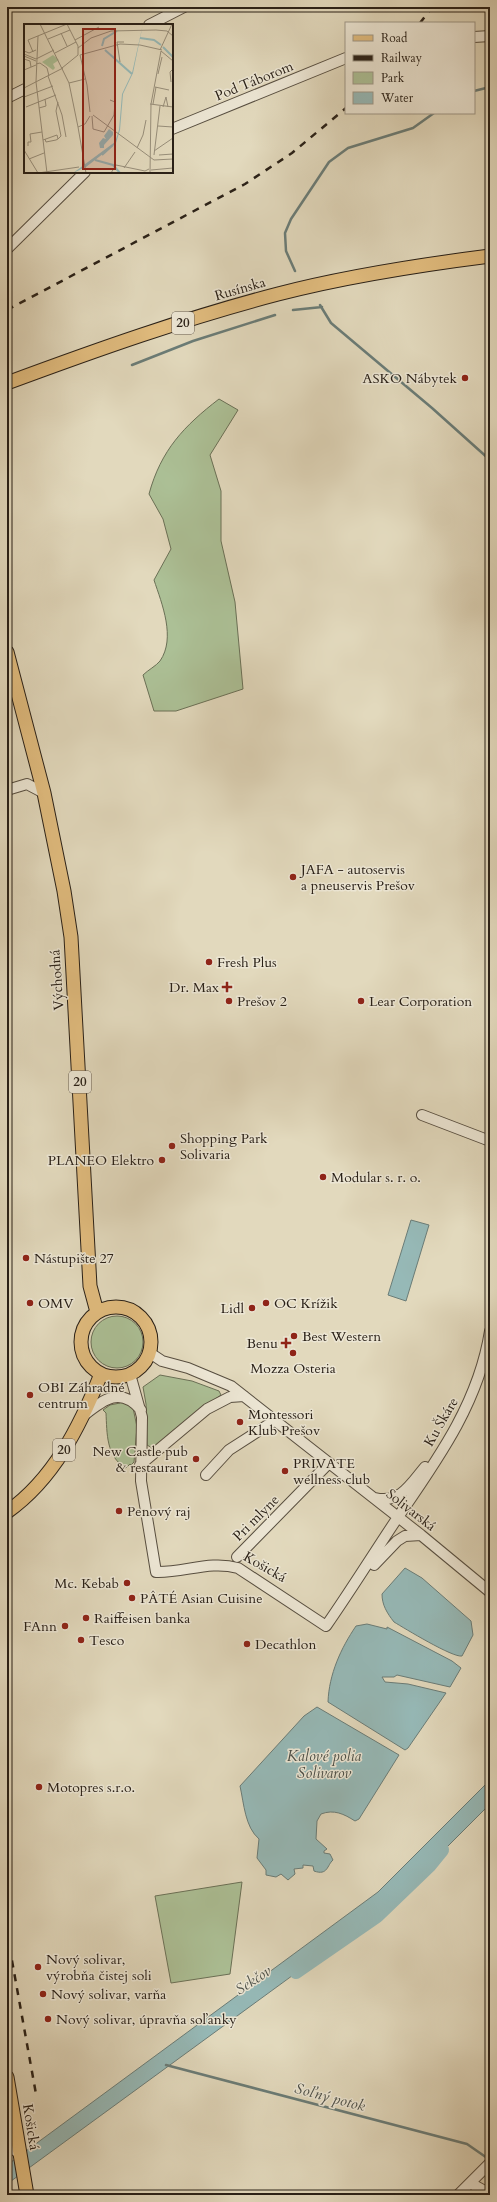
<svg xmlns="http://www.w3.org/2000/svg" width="497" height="2202" font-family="Cardo,serif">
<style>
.green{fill:#acc096;stroke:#6a7056}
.water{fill:#96b9b7;stroke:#6a7c77}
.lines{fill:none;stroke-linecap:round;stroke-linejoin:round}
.stream{stroke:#6a7c77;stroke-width:2.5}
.river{stroke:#96b9b7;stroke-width:14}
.minor-casing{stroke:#574e40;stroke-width:12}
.major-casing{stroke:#292017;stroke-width:15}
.minor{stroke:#ece6d4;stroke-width:10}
.major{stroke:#e1bc7e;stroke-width:13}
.rail{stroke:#292017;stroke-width:2.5;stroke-dasharray:7 7;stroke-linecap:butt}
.poi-dot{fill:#8f2418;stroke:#ece6d4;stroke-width:1.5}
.labels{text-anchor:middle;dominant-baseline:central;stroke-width:3;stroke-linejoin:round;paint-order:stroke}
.shield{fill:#ece6d4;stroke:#645b50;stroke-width:1}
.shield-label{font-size:13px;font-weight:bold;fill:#292017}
.street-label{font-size:14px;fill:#292017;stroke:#ece6d4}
.poi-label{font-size:14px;fill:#292017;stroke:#ece6d4;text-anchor:start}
.water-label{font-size:15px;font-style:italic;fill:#4a4e47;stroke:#ece6d4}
.inset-river{fill:none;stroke:#96b9b7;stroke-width:2}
.inset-road{fill:none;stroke:#988f7b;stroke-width:1}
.view{fill:#8f2418;fill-opacity:0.15;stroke:#8f2418;stroke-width:2}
.inset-edge{fill:none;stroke:#292017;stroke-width:2}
</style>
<rect width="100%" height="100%" fill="#e2d9bd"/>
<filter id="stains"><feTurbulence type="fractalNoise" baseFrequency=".005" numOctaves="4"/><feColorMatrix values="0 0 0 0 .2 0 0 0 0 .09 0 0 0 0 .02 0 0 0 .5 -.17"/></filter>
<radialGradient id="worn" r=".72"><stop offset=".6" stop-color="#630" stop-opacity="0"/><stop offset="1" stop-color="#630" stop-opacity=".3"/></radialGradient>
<path class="green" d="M219,399L238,410L210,455L221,491V541L235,602L243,689L176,711H154L143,675C148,670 156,666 160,661C176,638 162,604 154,580L171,549L163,519L149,494C161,450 184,426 219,399Z
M91 1342a26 26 0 1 1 52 0a26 26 0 1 1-52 0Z
M160,1375L192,1381L219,1391L221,1395L192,1415L162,1444L154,1449L147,1445L146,1404L143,1387Z
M121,1401L133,1408L137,1427L134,1462L131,1465L130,1464L126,1468C106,1457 107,1433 106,1413L103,1410L110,1405L120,1403Z
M242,1882L230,1974L171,1983L155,1896Z"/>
<path class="water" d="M411,1220L429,1225L406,1301L388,1295Z
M405,1568L422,1578L471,1621L473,1635L462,1656C453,1658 404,1628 394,1622C387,1613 382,1605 382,1594Z
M367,1624L387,1629V1627L452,1661L461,1668L450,1687L397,1675L394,1677H382L385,1682L408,1684L446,1693L408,1748L405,1750L328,1702C329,1674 341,1648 356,1626Z
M317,1707L399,1755L359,1819L355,1821C344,1814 334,1809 321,1814L317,1821L316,1839L327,1849L324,1851V1853L330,1854L333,1860C327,1865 328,1876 314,1871L313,1866L303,1865V1868L294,1869L295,1874L288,1880L281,1874L276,1877L266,1875V1870L257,1858L259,1839C245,1827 244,1804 240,1786L304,1716Z
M490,1780V1804L389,1905L7,2184V2165L378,1892Z"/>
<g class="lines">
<path class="stream" d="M474,91L490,87
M295,271L286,251L285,233L291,219L329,162L348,148L413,128L434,113
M320,305L331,323L432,408L490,460
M293,310L322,307
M132,365L193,341L275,315
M166,2065L467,2144L490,2160"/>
<path class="river" d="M296,1972L377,1916L429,1866L442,1850"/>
<defs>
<path id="minor" d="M149,25L184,7
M474,37L490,36
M7,98L25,89
M172,129L346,58
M7,249L85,172
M7,790L27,784L44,793
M422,1115L490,1141
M150,1353L162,1361L188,1368L231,1386L421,1535L490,1592
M130,1374L142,1417L141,1481L156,1572C184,1573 210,1560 238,1568L326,1626C351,1590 374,1553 398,1517C438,1459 479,1402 490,1331
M83,1416C102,1401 120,1385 141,1410
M140,1465L207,1409L230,1397L244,1396
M206,1475L229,1450L274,1421
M375,1498C400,1504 410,1485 425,1467
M237,1557L328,1464
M374,1565L397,1541L405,1536L421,1535
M7,2145L19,2153
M470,2183L490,2194
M458,2195L490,2163"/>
<path id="major" d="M7,383C96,350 186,318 278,294C347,276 419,265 490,256
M7,652L44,793L64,891L71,937L90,1286L97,1312
M81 1342a35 35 0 1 1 70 0a35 35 0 1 1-70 0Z
M7,1512C54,1479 80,1426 101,1374
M7,2077L27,2195"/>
</defs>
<use href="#minor" class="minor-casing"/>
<use href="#major" class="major-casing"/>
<use href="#minor" class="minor"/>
<use href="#major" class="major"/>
<path class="rail" d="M420,23L432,7
M7,310L245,184L292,153L346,108
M7,1933L36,2094"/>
</g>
<g class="poi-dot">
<circle cx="465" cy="378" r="4"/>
<circle cx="293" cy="877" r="4"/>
<circle cx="209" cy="962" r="4"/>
<path d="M225 981h4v4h4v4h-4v4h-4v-4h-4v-4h4z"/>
<circle cx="229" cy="1001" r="4"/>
<circle cx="361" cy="1001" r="4"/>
<circle cx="172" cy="1146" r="4"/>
<circle cx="162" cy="1160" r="4"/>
<circle cx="323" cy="1177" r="4"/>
<circle cx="26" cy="1258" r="4"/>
<circle cx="30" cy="1303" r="4"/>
<circle cx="266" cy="1303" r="4"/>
<circle cx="252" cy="1308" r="4"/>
<circle cx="294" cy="1336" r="4"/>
<path d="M284 1337h4v4h4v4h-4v4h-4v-4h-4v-4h4z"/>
<circle cx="293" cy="1353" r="4"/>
<circle cx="30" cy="1395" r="4"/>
<circle cx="240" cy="1422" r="4"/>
<circle cx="196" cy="1459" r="4"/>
<circle cx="285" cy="1471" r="4"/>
<circle cx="119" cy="1511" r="4"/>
<circle cx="127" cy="1583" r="4"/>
<circle cx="132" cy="1598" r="4"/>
<circle cx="86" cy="1618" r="4"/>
<circle cx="65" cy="1626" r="4"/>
<circle cx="81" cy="1640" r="4"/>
<circle cx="247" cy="1644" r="4"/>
<circle cx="39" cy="1787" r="4"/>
<circle cx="38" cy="1967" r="4"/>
<circle cx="43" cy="1994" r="4"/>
<circle cx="48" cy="2019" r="4"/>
</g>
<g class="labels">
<g class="shield">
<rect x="172" y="312" width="22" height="22" rx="3"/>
<rect x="69" y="1071" width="22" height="22" rx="3"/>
<rect x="53" y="1439" width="22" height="22" rx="3"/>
</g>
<g class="shield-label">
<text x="183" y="323">20</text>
<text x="80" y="1082">20</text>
<text x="64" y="1450">20</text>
</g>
<g class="street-label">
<text transform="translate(254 81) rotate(-22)">Pod Táborom</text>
<text transform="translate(240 289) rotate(-16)">Rusínska</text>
<text transform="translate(57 980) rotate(-94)">Východná</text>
<text transform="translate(441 1422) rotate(-60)">Ku Škáre</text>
<text transform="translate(411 1510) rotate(38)">Solivarská</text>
<text transform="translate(256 1518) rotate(-45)">Pri mlyne</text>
<text transform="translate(265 1567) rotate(30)">Košická</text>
<text transform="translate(31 2127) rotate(81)">Košická</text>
</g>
<g class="poi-label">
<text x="457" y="378" text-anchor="end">ASKO Nábytek</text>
<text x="301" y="869">JAFA - autoservis<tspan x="301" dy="16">a pneuservis Prešov</tspan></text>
<text x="217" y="962">Fresh Plus</text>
<text x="219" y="987" text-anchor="end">Dr. Max</text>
<text x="237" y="1001">Prešov 2</text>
<text x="369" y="1001">Lear Corporation</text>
<text x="180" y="1138">Shopping Park<tspan x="180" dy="16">Solivaria</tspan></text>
<text x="154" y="1160" text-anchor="end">PLANEO Elektro</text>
<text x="331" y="1177">Modular s. r. o.</text>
<text x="34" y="1258">Nástupište 27</text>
<text x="38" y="1303">OMV</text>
<text x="274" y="1303">OC Krížik</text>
<text x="244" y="1308" text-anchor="end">Lidl</text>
<text x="302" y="1336">Best Western</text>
<text x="278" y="1343" text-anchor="end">Benu</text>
<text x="293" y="1368" text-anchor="middle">Mozza Osteria</text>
<text x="38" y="1387">OBI Záhradné<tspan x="38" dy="16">centrum</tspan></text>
<text x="248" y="1414">Montessori<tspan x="248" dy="16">Klub Prešov</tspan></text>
<text x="188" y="1451" text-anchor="end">New Castle pub<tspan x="188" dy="16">&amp; restaurant</tspan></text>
<text x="293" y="1463">PRIVATE<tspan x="293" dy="16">wellness club</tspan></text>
<text x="127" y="1511">Penový raj</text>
<text x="119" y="1583" text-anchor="end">Mc. Kebab</text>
<text x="140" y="1598">PÂTÉ Asian Cuisine</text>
<text x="94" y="1618">Raiffeisen banka</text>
<text x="57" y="1626" text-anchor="end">FAnn</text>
<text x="89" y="1640">Tesco</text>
<text x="255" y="1644">Decathlon</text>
<text x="47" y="1787">Motopres s.r.o.</text>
<text x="46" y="1959">Nový solivar,<tspan x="46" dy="16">výrobňa čistej soli</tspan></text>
<text x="51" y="1994">Nový solivar, varňa</text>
<text x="56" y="2019">Nový solivar, úpravňa soľanky</text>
</g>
<g class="water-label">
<text x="324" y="1756">Kalové polia<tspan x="324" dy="17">Solivarov</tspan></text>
<text transform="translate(253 1980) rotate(-34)">Sekčov</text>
<text transform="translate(330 2097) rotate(15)">Soľný potok</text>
</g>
</g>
<g transform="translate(24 24)">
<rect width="149" height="149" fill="#e2d9bd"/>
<path d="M29,31L35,36L29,40L31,44L29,46L18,38Z" fill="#acc096"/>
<path d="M119,0L109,49L99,70L96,106L92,119L84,126L62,143L49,149L91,118L95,106L98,70L108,49ZM85,105L89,108V111L80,121V124H76L75,119L79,114L82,115L80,112Z" fill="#96b9b7"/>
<path class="inset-river" d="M116,14L130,16L137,21M78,22L80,15L93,7M139,23L149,33M81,26L108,50M78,131L89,121M71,136L89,141L96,149"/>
<path class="inset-road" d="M16,0L45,59L54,103M43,0L54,22V31M37,9L43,22M14,12L12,58L23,149M24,15L46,6M4,16L43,0M4,16L9,28M51,16L75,3M54,24L67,14L87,7L132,6L143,7L149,12M136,26L148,0M0,27L5,29L12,26M31,29L52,18M0,30L12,35M0,32L12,37M0,35L6,37L7,43M12,35L30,26M96,38L93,18H100M12,40L16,39L23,44L25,52M38,44L54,31M0,46L12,41M134,50L138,33M24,52L38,91L42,113M147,58L146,48L149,45M45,59L61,55M131,63L145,66M0,64L39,44M0,73L29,62M34,78L32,87L37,112L34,115M126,80L149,83M129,80L132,63M2,83L32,71M139,83L142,73L144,83M15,84L22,82L21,75M66,88L63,61L56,31L96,20L116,21L138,26M69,91L130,136L149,135M68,92L69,105L80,108L90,91L91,78L86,76M134,102L149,103M21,115L22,118L32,116M19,116L33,111L34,115L32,116M4,122V118H7L6,110L18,108M113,124L119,111L122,96M0,126L14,149M130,127L149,114M130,131L136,82M135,131L149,130M5,135L20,129M100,144L111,128M127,146L149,144M14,149L55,143M62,149L54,103L61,100L66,92M87,149L92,141L121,147L125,145M126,149L127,80L137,27L149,37"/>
<path class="view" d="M59,5H91V145H59Z"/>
<rect width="149" height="149" class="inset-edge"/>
</g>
<rect width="497" height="2202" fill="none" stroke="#e2d9bd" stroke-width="24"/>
<rect x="8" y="8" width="481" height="2186" fill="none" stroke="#292017" stroke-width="2"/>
<rect x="12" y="12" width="473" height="2178" fill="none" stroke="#292017"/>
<rect x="345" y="22" width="130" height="92" fill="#ece6d4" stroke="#9e9788"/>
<rect x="353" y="35" width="20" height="6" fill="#e1bc7e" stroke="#9e9788"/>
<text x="381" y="42" font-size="12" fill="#292017">Road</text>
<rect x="353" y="55" width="20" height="6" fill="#292017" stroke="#9e9788"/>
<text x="381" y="62" font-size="12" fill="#292017">Railway</text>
<rect x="353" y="72" width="20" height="12" fill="#acc096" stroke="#9e9788"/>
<text x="381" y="82" font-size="12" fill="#292017">Park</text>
<rect x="353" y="92" width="20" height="12" fill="#96b9b7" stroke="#9e9788"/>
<text x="381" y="102" font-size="12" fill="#292017">Water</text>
<rect width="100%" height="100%" filter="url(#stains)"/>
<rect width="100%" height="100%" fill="url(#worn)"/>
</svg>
